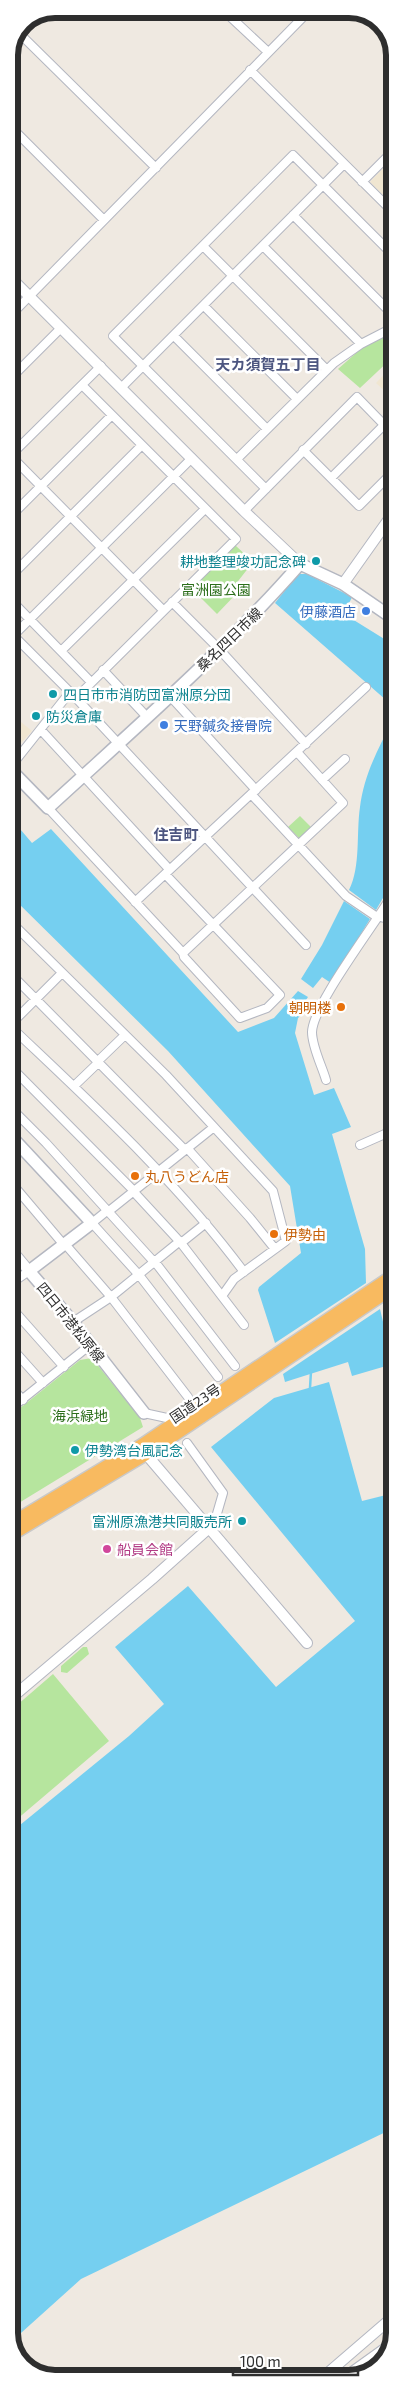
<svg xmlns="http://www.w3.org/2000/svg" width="403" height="2387" font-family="'Exo 2','Noto Sans JP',sans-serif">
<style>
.education{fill:#f0e6d1}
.green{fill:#b6e59e}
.water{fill:#75cff0}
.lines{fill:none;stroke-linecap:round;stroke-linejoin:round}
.stream{stroke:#75cff0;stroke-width:2.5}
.minor-casing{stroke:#b4b7c1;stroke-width:10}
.tertiary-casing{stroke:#b4b7c1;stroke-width:12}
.secondary-casing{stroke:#b4b7c1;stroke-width:14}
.trunk-casing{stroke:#c9c9c9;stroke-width:15}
.minor{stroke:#fff;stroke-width:8}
.tertiary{stroke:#fff;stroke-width:10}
.secondary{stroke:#fff;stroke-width:11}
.trunk{stroke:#f8ba60;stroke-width:12}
.culture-dot{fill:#0f9aa8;stroke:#fff;stroke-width:2}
.shop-dot{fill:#3f7fe0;stroke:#fff;stroke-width:2}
.food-dot{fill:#e8710a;stroke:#fff;stroke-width:2}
.hotel-dot{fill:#d1479c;stroke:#fff;stroke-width:2}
.labels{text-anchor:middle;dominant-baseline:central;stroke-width:5;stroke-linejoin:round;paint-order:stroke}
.culture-label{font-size:14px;fill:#0d838f;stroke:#fff;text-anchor:start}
.park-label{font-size:14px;fill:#2c6e1b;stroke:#fff}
.shop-label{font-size:14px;fill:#366cbe;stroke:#fff;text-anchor:end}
.street-label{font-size:14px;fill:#2e2e2e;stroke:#fff}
.food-label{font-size:14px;fill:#c56008;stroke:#fff;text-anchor:start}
.hotel-label{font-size:14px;fill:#b23c85;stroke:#fff;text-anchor:start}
.neighbourhood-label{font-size:15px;font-weight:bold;fill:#4d5680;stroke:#fff}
.rim{fill:none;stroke:#2e2e2e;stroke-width:6}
</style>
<rect width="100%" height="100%" fill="#efe9e1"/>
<path class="education" d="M394,157V206L370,182Z
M394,364V400L376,383Z
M9,712L32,731L9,756Z"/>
<path class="green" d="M394,329V356L360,388L338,369L364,346Z
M235,545L253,562L235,585L238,592L217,614L192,589Z
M300,816L312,828L300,839L288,827Z
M92,1358L140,1418L143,1427L9,1509V1417L80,1360Z
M83,1647H87L89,1654L67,1673L61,1672V1666Z
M53,1674L109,1741L9,1826V1712Z"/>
<path class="water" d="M298,574H307L352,597L344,614L394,645V707L275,603Z
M394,718V778L387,806L394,824V879L376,910L349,890C361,866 356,834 360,807C364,774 379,747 394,718Z
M9,816L32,843L51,829L238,1032L274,1018L298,991L308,997L306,1000L313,1005L298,1018L295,1033L314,1095L334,1088L351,1127L332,1134L365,1249L366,1283L275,1343L258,1290L259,1287L301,1253L290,1186L168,1051L9,894Z
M344,901L370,919L331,983L322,977L313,988L301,979L322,945Z
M380,1309L393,1364L352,1376L348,1362L285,1382L283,1374Z
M329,1382L362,1501L394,1493V2128L81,2279L11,2342L9,2338V1834L129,1736L164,1704L115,1647L188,1586L276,1687L355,1621L211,1447L274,1398Z"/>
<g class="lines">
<path class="stream" d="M310,1388L311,1371"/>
<defs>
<path id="minor" d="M222,9L268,52
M18,32L156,168
M250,70L394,213
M9,125L104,220
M362,182L394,150
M293,215L394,316
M203,246L327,370
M263,246L361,344
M204,306L297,399
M9,317L311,9
M174,336L267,429
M9,380L61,328
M122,387L344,164
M303,450L359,506L394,471
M10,455L163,610
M9,457L101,366
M237,459L334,363L361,344L394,327
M331,478L384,425
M266,489L113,336L293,155L394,256
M244,511L357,397L394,435
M9,518L112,415
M9,578L142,445
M9,598L91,682
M172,602L219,649L306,744
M9,631L76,698L306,945
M14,635L192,458
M61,651L205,509
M103,670L147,717
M170,696L256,790
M76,698L236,539L82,385
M41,730L169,869
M11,770L12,765L70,692
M322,780L345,759
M251,794L346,896L374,915L391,920L394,925
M48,808L183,953L184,957L240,1018L267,1008L280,995L165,874
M135,902L366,687
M9,920L166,1075L273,1191L286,1241L234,1279L222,1296
M183,953L343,803L297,752
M9,972L185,1150
M9,1025C91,1103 176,1180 244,1272
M9,1026L62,973
M98,1061L125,1035
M9,1065L134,1191
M326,1080C322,1066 312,1047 312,1032C313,1004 377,922 394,892
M74,1086L99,1062
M9,1106L46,1143L155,1263
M386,1133L394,1152
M360,1145L394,1130
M187,1148L250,1218L275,1249
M9,1180L64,1245
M133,1191L181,1243
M108,1210L92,1223L139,1275L218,1377
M109,1211L214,1127
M388,1216L394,1213
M206,1223L181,1243L244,1325
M65,1244L111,1297L188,1397
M155,1262L235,1366
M9,1285L29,1271
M9,1305L64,1367
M73,1322L111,1297L180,1241
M9,1345L43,1383
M9,1385L23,1400
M9,1410L90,1345
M144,1413L167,1418
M187,1443L223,1493L216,1517L209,1528"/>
<path id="tertiary" d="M9,276L244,511L300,564
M343,584L394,512
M9,1247L29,1271
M146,1454L307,1643
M9,1700L152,1579L209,1528
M322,2378L394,2316
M344,2378L390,2345"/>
<path id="secondary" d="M9,771L11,770L48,808C134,729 223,652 300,564L343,584L394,619
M9,1134L92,1223L29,1271L73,1322L144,1413"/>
<path id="trunk" d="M9,1525L142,1445L394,1275
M9,1536L146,1454L394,1287"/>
</defs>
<use href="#minor" class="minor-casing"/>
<use href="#tertiary" class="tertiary-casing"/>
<use href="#secondary" class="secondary-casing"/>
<use href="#trunk" class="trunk-casing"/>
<use href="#minor" class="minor"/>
<use href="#tertiary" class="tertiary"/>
<use href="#secondary" class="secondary"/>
<use href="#trunk" class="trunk"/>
</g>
<g class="culture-dot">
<circle cx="316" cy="561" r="5"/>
<circle cx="53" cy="694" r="5"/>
<circle cx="36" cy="716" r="5"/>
<circle cx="75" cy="1450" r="5"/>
<circle cx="242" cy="1521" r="5"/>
</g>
<g class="shop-dot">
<circle cx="366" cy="611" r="5"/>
<circle cx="164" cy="725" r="5"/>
</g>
<g class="food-dot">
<circle cx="341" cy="1007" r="5"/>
<circle cx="135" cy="1176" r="5"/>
<circle cx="274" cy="1234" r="5"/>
</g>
<circle class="hotel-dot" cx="107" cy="1549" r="5"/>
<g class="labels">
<g class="culture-label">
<text x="306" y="561" text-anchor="end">耕地整理竣功記念碑</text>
<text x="63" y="694">四日市市消防団富洲原分団</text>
<text x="46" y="716">防災倉庫</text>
<text x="85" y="1450">伊勢湾台風記念</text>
<text x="232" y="1521" text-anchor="end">富洲原漁港共同販売所</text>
</g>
<g class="park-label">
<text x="216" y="589">富洲園公園</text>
<text x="80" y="1415">海浜緑地</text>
</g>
<g class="shop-label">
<text x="356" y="611">伊藤酒店</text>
<text x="174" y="725" text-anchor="start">天野鍼灸接骨院</text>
</g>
<g class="street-label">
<text transform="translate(229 639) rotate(-44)">桑名四日市線</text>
<text transform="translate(71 1322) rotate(51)">四日市港松原線</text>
<text transform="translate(195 1403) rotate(-34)">国道23号</text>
</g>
<g class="food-label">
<text x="331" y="1007" text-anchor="end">朝明楼</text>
<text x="145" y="1176">丸八うどん店</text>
<text x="284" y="1234">伊勢由</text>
</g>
<g class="hotel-label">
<text x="117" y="1549">船員会館</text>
</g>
<g class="neighbourhood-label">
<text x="268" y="364">天カ須賀五丁目</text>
<text x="176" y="834">住吉町</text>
</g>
</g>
<path d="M0 0H403V2387H0ZM55 18H349A37 37 0 0 1 386 55V2333A37 37 0 0 1 349 2370H55A37 37 0 0 1 18 2333V55A37 37 0 0 1 55 18Z" fill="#fff" fill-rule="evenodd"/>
<path class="rim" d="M55 18H349A37 37 0 0 1 386 55V2333A37 37 0 0 1 349 2370H55A37 37 0 0 1 18 2333V55A37 37 0 0 1 55 18Z"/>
<path d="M233 2367v8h125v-8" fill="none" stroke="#2e2e2e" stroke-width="2.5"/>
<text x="240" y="2367" font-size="15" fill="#2e2e2e" stroke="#ffffff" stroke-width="4" paint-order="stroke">100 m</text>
</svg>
